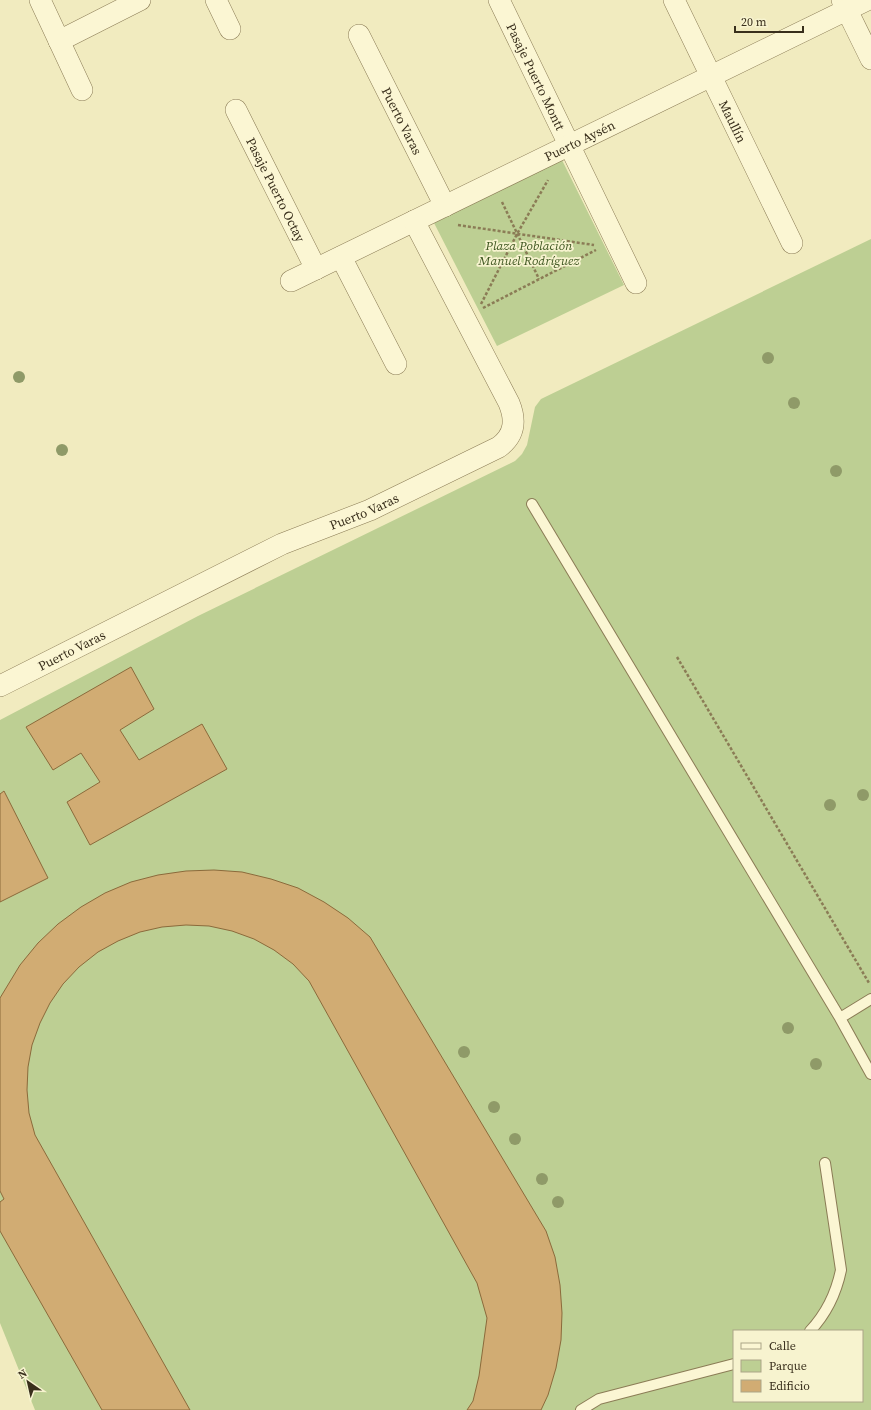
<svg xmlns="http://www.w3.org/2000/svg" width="871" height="1410" font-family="'Source Serif 4',serif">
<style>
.green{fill:#bdcf93;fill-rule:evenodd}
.building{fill:#d1ac73;stroke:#8b6a3b}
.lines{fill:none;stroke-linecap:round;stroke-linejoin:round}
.lane-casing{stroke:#8b7c56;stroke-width:12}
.street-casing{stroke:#8b7c56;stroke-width:22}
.path{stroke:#8b7c56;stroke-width:2.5;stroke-dasharray:3 2;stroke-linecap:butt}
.lane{stroke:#fbf6d3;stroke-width:10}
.street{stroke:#fbf6d3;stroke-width:21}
.tree{fill:#8f9a68}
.labels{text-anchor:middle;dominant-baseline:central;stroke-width:3.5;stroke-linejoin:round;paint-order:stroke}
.street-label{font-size:13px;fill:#392f1c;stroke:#f7f3cf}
.park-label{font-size:13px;font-style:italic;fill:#3f5721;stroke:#f7f3cf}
</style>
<rect width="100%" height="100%" fill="#f1ebbf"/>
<path class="green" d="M561,158L624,285L497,346L433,221Z
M871,239V1410H35L0,1323V720L198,616L515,461L522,454L527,445L535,407L541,399ZM734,1331H862V1401H734Z"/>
<path class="building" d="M131,667L154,709L120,730L139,760L202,724L227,769L90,845L67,802L100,782L81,753L53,770L26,727Z
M4,791L48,878L0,902V794Z
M214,870L242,872L271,879L298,888L324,902L348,918L370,937L546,1231L555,1257L560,1285L562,1313L561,1340L556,1368L548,1395L541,1410H467L473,1401L479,1376L487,1318L477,1283L309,981L293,964L274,950L254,939L232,931L209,926L186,925L162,927L140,932L118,941L98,952L79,967L63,984L50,1003L40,1023L32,1045L28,1067L27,1090L29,1113L35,1135L190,1410H102L0,1231V1202L4,1199L0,1191V998L20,965L38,943L58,924L81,907L105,893L131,882L158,875L186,871Z"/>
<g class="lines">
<defs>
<path id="lane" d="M532,504L840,1018L871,1074
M840,1018L871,999
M810,1331C827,1313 836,1294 841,1270L825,1163
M581,1410L599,1399L734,1364"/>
<g id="street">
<path d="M40,0L82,90"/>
<path d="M216,0L230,29"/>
<path id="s1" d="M499,0L636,283"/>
<path id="s2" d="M674,0L792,243"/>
<path d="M842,0L871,59"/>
<path id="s3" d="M359,35L445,206"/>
<path d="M59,41L140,0"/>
<path id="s4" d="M236,110L316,269"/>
<path d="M341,257L396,364"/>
<path id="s5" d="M291,281L867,0"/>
<path id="s6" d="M0,686L282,544L370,510L499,447C515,435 516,420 509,403L414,221"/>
</g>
</defs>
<use href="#lane" class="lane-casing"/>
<use href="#street" class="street-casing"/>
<path class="path" d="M502,202L539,279
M458,225L594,245
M481,304L517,234L548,180
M483,308L596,250
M677,657L869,983"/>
<use href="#lane" class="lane"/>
<use href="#street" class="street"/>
</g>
<g class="tree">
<circle cx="768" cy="358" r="6"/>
<circle cx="19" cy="377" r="6"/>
<circle cx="794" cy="403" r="6"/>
<circle cx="62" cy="450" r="6"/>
<circle cx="836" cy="471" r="6"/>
<circle cx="863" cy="795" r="6"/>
<circle cx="830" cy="805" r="6"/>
<circle cx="788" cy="1028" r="6"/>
<circle cx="464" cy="1052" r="6"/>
<circle cx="816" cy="1064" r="6"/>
<circle cx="494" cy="1107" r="6"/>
<circle cx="515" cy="1139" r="6"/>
<circle cx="542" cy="1179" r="6"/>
<circle cx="558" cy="1202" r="6"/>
</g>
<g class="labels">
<g class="street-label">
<text stroke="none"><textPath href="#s1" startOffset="85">Pasaje Puerto Montt</textPath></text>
<text stroke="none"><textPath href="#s3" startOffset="96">Puerto Varas</textPath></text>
<text stroke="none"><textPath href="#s2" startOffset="135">Maullín</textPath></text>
<text stroke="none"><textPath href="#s5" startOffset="321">Puerto Aysén</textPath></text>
<text stroke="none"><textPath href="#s4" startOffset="89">Pasaje Puerto Octay</textPath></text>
<text stroke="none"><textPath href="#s6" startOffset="404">Puerto Varas</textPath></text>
<text stroke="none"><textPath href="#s6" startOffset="80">Puerto Varas</textPath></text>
</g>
<g class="park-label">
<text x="529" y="245">Plaza Población<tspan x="529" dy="15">Manuel Rodríguez</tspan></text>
</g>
</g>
<rect x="733" y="1330" width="130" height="72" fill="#f7f3cf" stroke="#aba587"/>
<rect x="741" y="1343" width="20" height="6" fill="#fbf6d3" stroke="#aba587"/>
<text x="769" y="1350" font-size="12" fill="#392f1c">Calle</text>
<rect x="741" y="1360" width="20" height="12" fill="#bdcf93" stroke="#aba587"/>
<text x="769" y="1370" font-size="12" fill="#392f1c">Parque</text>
<rect x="741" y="1380" width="20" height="12" fill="#d1ac73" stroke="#aba587"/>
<text x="769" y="1390" font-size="12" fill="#392f1c">Edificio</text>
<g transform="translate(28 1382) rotate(326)" stroke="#f7f3cf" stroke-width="3" paint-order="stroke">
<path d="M0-3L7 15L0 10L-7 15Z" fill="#392f1c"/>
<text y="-6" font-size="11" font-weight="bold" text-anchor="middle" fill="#392f1c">N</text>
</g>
<path d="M735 26v6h68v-6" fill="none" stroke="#392f1c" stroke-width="2"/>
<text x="741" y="26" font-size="12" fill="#392f1c" stroke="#f7f3cf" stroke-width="3" paint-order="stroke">20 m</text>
</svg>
